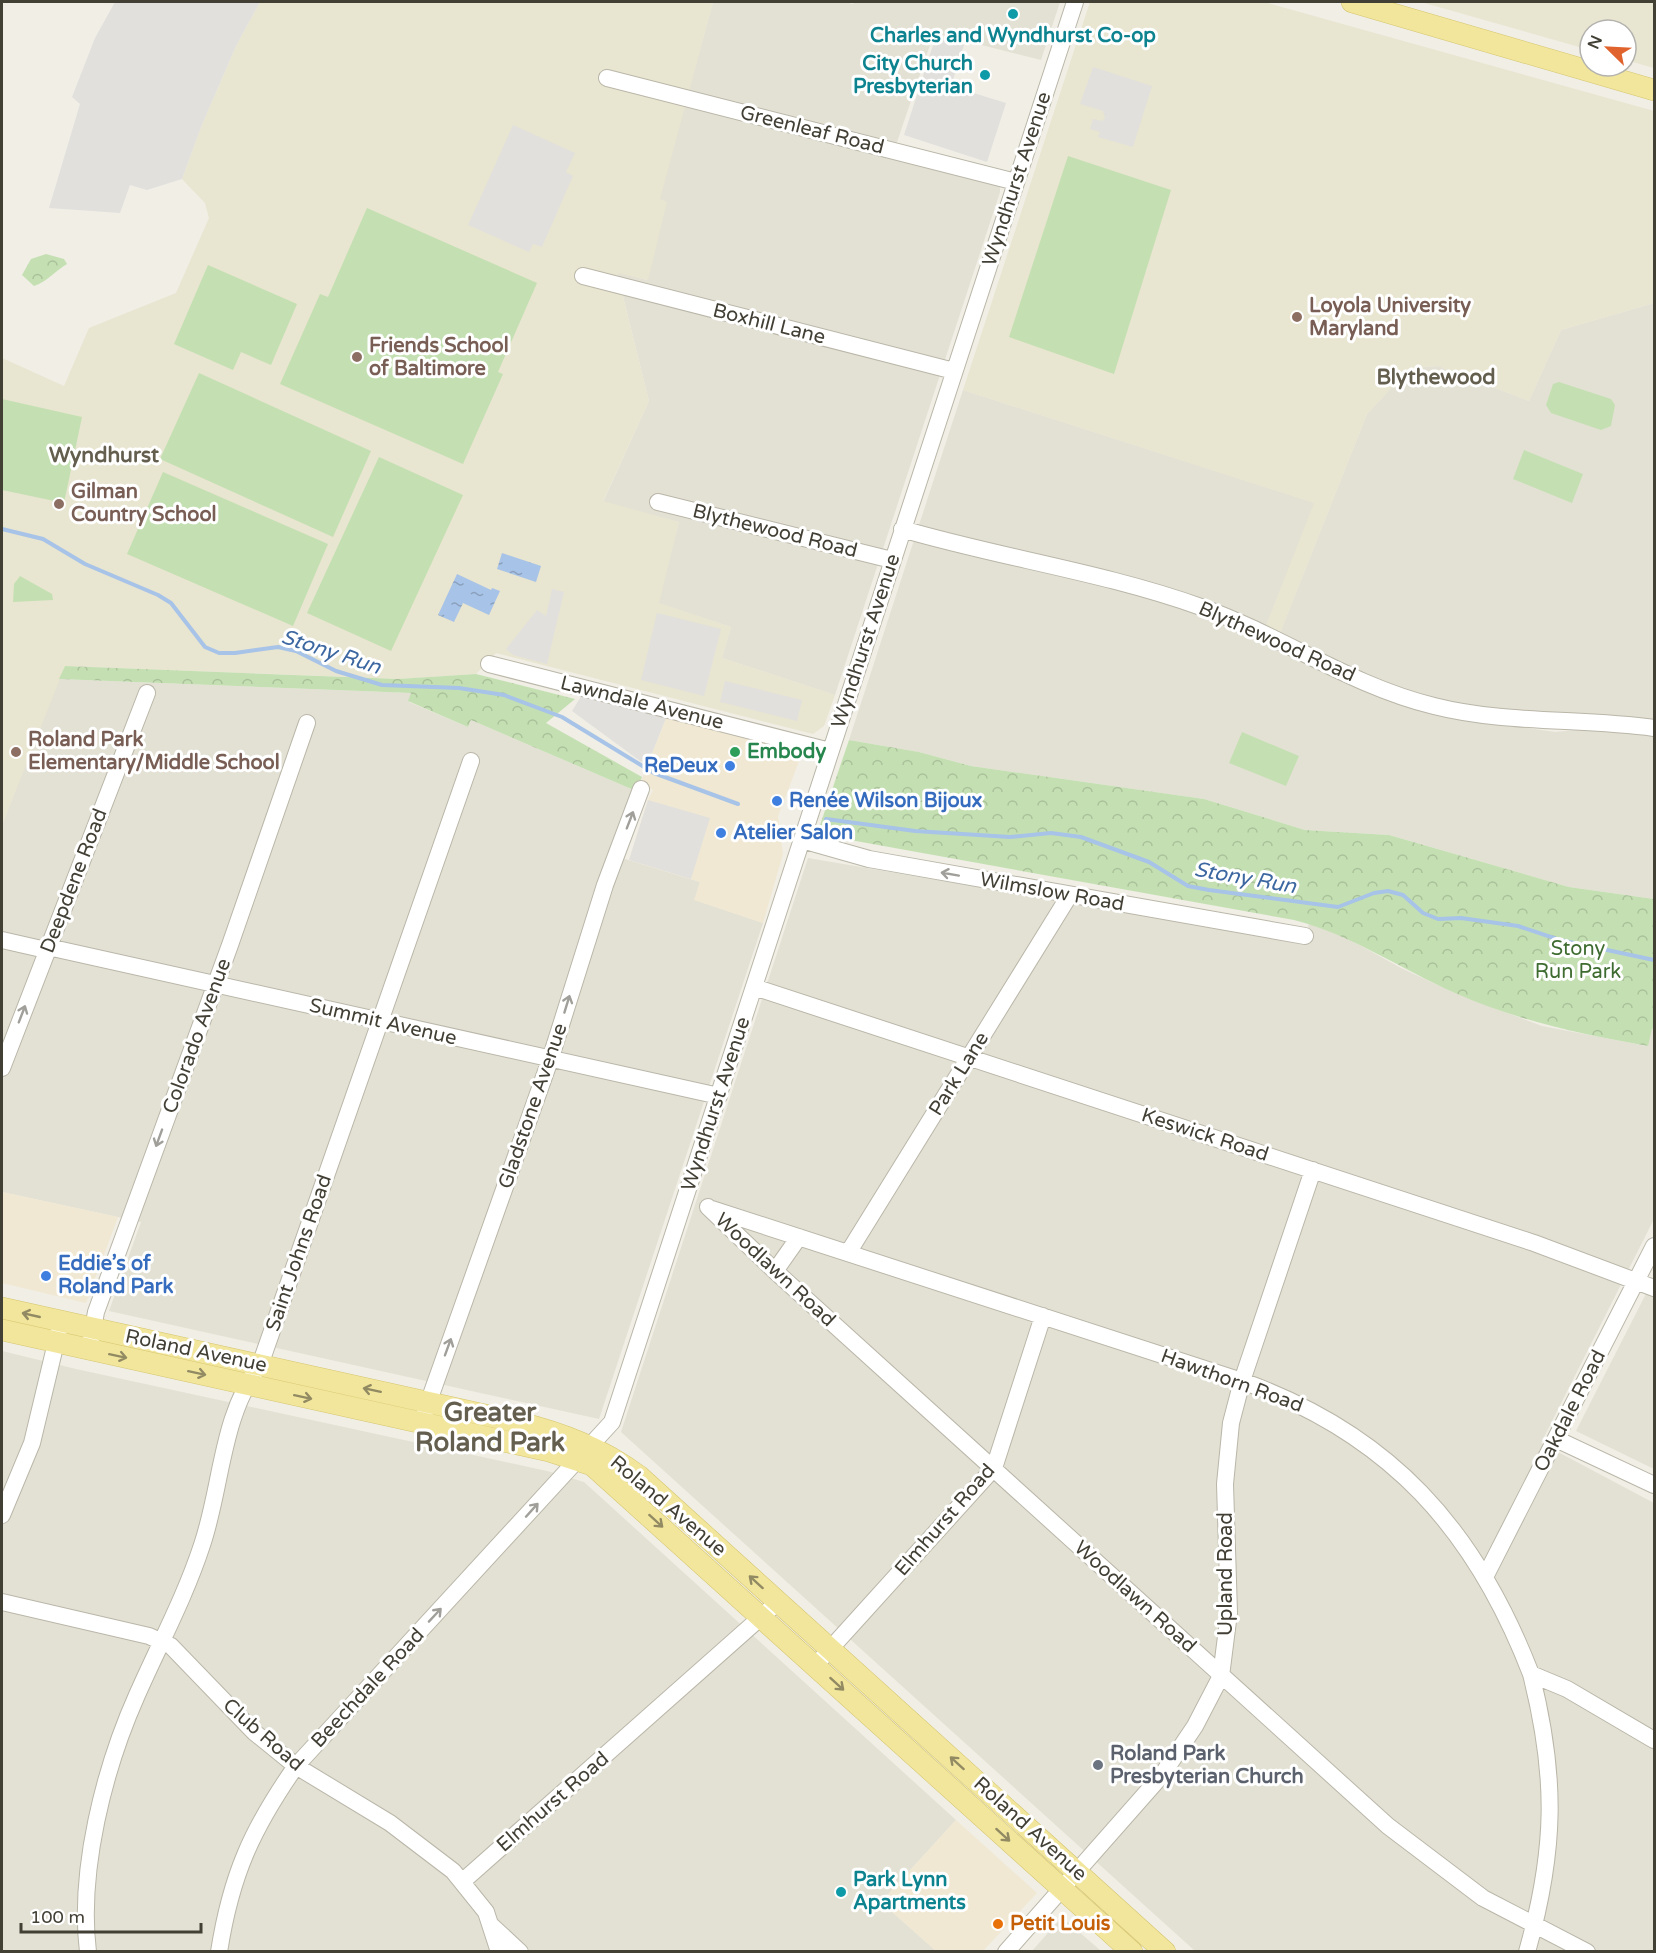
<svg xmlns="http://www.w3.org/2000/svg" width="1656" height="1953" font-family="'Varela Round',sans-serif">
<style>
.residential{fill:#e3e1d4}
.commercial{fill:#f0e8d2}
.education{fill:#e8e5d0}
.forest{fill:url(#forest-crowns)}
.pitch{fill:#c4e0b2}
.parking{fill:#e1e0dd}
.water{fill:url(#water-ripples)}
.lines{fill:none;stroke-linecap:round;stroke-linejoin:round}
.stream{stroke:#a7c3e7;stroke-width:4}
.minor-casing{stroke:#bab7a9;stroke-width:18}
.major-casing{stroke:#d5c56f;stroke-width:22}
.minor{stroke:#fff;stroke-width:16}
.major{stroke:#f2e69c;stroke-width:21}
.oneway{stroke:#a09f9a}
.oneway2{stroke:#918a63}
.culture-dot{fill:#0f9aa8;stroke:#fff;stroke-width:2}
.education-dot{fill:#8d6e63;stroke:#fff;stroke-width:2}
.leisure-dot{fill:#2e9e5b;stroke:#fff;stroke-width:2}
.shop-dot{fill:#3f7fe0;stroke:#fff;stroke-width:2}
.worship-dot{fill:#6b7280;stroke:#fff;stroke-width:2}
.food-dot{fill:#e8710a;stroke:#fff;stroke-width:2}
.labels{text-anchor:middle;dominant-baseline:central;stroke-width:6;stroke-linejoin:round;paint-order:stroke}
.culture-label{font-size:20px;font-weight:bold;fill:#0d838f;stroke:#fff}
.street-label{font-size:20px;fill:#423f35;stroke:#fff}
.education-label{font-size:20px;font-weight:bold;fill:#785e54;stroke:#fff;text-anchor:start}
.leisure-label{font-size:20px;font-weight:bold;fill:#27864d;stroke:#fff;text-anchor:start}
.shop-label{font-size:20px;font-weight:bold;fill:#366cbe;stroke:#fff;text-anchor:start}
.park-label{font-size:20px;fill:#3e6c30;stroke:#fff}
.worship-label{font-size:20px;font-weight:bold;fill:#5b616d;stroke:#fff;text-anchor:start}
.food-label{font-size:20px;font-weight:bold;fill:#c56008;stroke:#fff;text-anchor:start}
.neighbourhood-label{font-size:21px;font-weight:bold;fill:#635e4e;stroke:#fff}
.water-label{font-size:21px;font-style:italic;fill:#3c67a0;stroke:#fff}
.district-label{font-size:26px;font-weight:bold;fill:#635e4e;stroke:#fff}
</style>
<defs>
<pattern id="forest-crowns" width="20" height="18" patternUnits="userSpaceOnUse" patternTransform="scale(1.5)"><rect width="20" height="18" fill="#c4e0b2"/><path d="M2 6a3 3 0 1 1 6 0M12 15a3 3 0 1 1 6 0" fill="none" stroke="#aac19a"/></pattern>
<pattern id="water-ripples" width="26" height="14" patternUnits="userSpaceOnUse" patternTransform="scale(1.5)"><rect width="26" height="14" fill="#a7c3e7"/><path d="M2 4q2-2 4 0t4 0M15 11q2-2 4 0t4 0" fill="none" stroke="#8aa0bc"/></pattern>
</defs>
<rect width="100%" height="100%" fill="#f0eee5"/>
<path class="residential" d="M713,2H844L853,4L854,2H1060L1041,60L934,33L897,142L892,159L995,185L1000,187V192L835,695L722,658L731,627L658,603L679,522L603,502L649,401L617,272L647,280L666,202L659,200Z
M1654,303V721L1485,708L1441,701L1382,682L1280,633L1367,414L1410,368L1438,366L1529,401L1561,330Z
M963,390L1315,503L1266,626L919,525Z
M914,540L970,556L1076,578L1188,610L1451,717L1555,732L1587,729L1654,736V899L1569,887L1389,835L1305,830L1204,799L971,766L919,752L849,740Z
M59,679L411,693L409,702L468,727L471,720L636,791L612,855L700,882L695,900L763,923L599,1419L109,1311L141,1222L2,1192V825Z
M808,858L1303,942L1309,924L1343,936L1401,968L1455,993L1542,1026L1647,1046L1652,1028H1654V1219L1541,1443L1654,1503V1951H1195L621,1432Z
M1654,1278V1469L1576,1431Z
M2,1351L76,1369L547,1471L584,1482L956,1820L881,1902L936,1951H2Z
M1062,1917L1101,1951H1032Z"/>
<path class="commercial" d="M666,718L803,751L778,816L783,854L763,923L694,900L700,882L629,860L648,800L653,790L640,784Z
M2,1192L118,1217L86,1303L2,1283Z
M956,1820L1037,1893L983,1951H936L881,1902Z"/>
<path class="education" d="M260,2H713L660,199L667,202L648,280L617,273L649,401L603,501L679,522L659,603L731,627L722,658L835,695L824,726L813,734L496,653L476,674L399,679L65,666L2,825V358L64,386L89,328L176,293L209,218L205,203L182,179L201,127L236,46Z
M1090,2H1264L1654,111V303L1561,330L1529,401L1438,366L1410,368L1367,414L1280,633L1266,626L1314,503L963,390Z
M1421,2H1654V68L1626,60V30H1590V50Z"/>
<path class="forest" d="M46,254L64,259L67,264C55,271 48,281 34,286L22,275L31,259Z
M65,666L398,679L476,674L575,699L546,723L642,777L636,791L471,720L468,727L408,701L411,693L59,679Z
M849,740L919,752L971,766L1204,799L1305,830L1389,835L1569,887L1654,899V1028L1652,1029L1648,1046C1579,1034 1519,1021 1455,993C1401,969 1352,935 1294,920L817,834Z"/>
<path class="pitch" d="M1068,156L1171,190L1114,374L1009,337Z
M367,208L537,283L498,372L503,374L463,464L280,384L320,294L328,297Z
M208,265L297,304L271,365L241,352L233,370L174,344Z
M199,373L371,451L333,537L160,459Z
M1559,382L1611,399L1615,405L1611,426L1601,430L1551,413L1546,405L1553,384Z
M2,399L82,417L64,503L2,490Z
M1524,450L1583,474L1572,503L1513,479Z
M379,457L463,495L391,651L307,613Z
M163,472L328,544L293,626L127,554Z
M20,576L52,594L53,600L13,602L14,584Z
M1242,732L1299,756L1286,786L1229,763Z"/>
<path class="parking" d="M115,2H260L236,46L201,127L182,179L147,190L130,185L120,213L49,208L80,104L72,97L95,38Z
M936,36L964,45L951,86L1006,103L987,162L904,135Z
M1093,67L1152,86L1133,147L1098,137L1100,132L1090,129L1093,119L1102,121L1105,118L1103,111L1080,104Z
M513,125L575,153L566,172L573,176L542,247L533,244L529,252L468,225Z
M552,589L564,592L547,664L513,655L506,649L537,610L546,616Z
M657,613L721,629L704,696L641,680Z
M725,681L802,700L797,721L720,702Z
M582,695L666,718L647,766L572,711Z
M648,800L710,818L691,879L629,860Z"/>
<path class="water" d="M502,553L541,566L536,582L497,569Z
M457,574L491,590L492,588L500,591L489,615L463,603L454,622L438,615Z"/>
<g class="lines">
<path class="stream" d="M2,529L43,539L85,564L158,595L171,603L205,647L219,653H235L278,647L296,651L336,671L382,685L459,688L504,695L562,717L654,773L738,804
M826,819L915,831L1010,837L1051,833L1081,837L1149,862L1188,886L1209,890L1338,907L1374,893L1388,891L1403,895L1423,913L1438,919L1461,918L1518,926L1560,940L1654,960"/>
<defs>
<path id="minor" d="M607,78L1016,182
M583,276L954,371
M658,502L892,560
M902,529C1001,558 1103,572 1201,607C1280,635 1351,686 1434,706C1505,724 1582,718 1654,728
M489,664L830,751
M802,840L869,859L1305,936
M2,940L46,950
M48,947L719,1096
M754,987L1534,1243L1654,1288
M2,1068L147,693
M708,1207L775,1271L1388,1826L1483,1898L1587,1952
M712,1209L1242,1381C1390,1434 1475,1529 1531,1674L1567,1689L1654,1740
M848,1253L1069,896
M775,1271L799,1237
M91,1339L96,1312L230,945L307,723
M425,1412L550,1060L605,885L641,789
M1556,1439L1654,1485
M2,1515L32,1443L59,1330
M1486,1575L1654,1246
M2,1602L149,1636L171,1646L254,1732L296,1766L390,1823L453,1871L486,1912L499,1952
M822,1658L994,1468L1043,1316
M463,1881L778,1602
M492,1926L520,1952
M88,1952C78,1871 104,1769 137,1695C159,1645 185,1597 202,1545C222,1486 221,1416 260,1365L471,761
M219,1952C231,1875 252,1829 296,1766L612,1422L1075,2
M1006,1952L1162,1775L1195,1726L1221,1676L1229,1613L1225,1484L1231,1423L1242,1381L1313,1170
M1527,1952C1556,1849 1557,1777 1531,1674"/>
<path id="major" d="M1352,2L1654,90
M2,1308L517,1422C562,1433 601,1448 639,1476L1165,1952
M2,1330L549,1451L592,1465L1132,1952"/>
</defs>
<use href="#minor" class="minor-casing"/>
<use href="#major" class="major-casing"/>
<use href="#minor" class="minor"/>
<use href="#major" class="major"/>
</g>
<defs><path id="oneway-shaft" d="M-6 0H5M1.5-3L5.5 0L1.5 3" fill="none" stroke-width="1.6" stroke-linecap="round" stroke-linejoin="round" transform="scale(1.5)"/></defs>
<g class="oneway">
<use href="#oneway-shaft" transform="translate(630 820) rotate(-69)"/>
<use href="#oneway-shaft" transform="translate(950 874) rotate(-170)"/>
<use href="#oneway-shaft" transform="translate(567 1004) rotate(-73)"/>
<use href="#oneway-shaft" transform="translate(22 1014) rotate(-69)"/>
<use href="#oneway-shaft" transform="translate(159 1138) rotate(110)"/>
<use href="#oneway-shaft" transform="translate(448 1347) rotate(-70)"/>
<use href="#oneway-shaft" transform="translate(532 1510) rotate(-48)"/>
<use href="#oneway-shaft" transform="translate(435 1615) rotate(-47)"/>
</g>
<g class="oneway2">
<use href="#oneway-shaft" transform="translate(31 1315) rotate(-167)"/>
<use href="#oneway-shaft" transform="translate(118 1356) rotate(12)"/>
<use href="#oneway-shaft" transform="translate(197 1373) rotate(12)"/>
<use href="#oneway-shaft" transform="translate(372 1390) rotate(-168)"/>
<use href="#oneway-shaft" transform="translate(303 1397) rotate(12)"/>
<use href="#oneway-shaft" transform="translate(656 1521) rotate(42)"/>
<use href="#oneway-shaft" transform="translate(756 1582) rotate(-138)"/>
<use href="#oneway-shaft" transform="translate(837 1684) rotate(42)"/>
<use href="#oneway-shaft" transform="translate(957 1763) rotate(-138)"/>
<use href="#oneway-shaft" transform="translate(1003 1835) rotate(42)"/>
</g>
<g class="culture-dot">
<circle cx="1013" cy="14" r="6"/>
<circle cx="985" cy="75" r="6"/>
<circle cx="841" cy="1892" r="6"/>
</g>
<g class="education-dot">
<circle cx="1297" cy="317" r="6"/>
<circle cx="357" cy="357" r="6"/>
<circle cx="59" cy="504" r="6"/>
<circle cx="16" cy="752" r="6"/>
</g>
<circle class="leisure-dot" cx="735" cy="752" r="6"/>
<g class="shop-dot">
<circle cx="730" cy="766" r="6"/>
<circle cx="777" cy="801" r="6"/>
<circle cx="721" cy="833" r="6"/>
<circle cx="46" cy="1276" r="6"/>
</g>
<circle class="worship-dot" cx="1098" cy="1765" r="6"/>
<circle class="food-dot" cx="998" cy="1924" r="6"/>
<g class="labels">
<g class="culture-label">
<text x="1013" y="36">Charles and Wyndhurst Co-op</text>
<text x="973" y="64" text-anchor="end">City Church<tspan x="973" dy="23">Presbyterian</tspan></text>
<text x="853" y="1880" text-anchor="start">Park Lynn<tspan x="853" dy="23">Apartments</tspan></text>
</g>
<g class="street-label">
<text transform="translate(812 130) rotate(14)">Greenleaf Road</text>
<text transform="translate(1017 179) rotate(-72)">Wyndhurst Avenue</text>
<text transform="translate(769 324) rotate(14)">Boxhill Lane</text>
<text transform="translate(775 531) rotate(14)">Blythewood Road</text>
<text transform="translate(866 641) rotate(-72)">Wyndhurst Avenue</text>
<text transform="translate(1277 642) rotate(24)">Blythewood Road</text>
<text transform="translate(642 703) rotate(14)">Lawndale Avenue</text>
<text transform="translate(74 881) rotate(-69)">Deepdene Road</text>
<text transform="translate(1052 892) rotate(10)">Wilmslow Road</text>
<text transform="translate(383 1022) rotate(13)">Summit Avenue</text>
<text transform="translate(197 1036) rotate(-70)">Colorado Avenue</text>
<text transform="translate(959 1074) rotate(-58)">Park Lane</text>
<text transform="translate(716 1104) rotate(-72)">Wyndhurst Avenue</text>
<text transform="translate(533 1106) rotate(-71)">Gladstone Avenue</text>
<text transform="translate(1205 1135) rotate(18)">Keswick Road</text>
<text transform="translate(299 1253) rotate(-71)">Saint Johns Road</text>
<text transform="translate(775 1270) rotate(43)">Woodlawn Road</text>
<text transform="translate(196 1351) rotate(12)">Roland Avenue</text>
<text transform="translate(1232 1381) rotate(20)">Hawthorn Road</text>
<text transform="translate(1570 1411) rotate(-63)">Oakdale Road</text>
<text transform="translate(668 1506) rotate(40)">Roland Avenue</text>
<text transform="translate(945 1520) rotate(-49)">Elmhurst Road</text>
<text transform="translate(1226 1574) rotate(-90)">Upland Road</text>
<text transform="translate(1135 1597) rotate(42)">Woodlawn Road</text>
<text transform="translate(368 1688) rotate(-47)">Beechdale Road</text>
<text transform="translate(263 1735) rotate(41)">Club Road</text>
<text transform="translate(553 1802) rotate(-41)">Elmhurst Road</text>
<text transform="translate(1030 1829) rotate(42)">Roland Avenue</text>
</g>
<g class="education-label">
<text x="1309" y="306">Loyola University<tspan x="1309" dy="23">Maryland</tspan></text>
<text x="369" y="346">Friends School<tspan x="369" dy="23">of Baltimore</tspan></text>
<text x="71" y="492">Gilman<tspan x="71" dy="23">Country School</tspan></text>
<text x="28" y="740">Roland Park<tspan x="28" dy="23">Elementary/Middle School</tspan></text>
</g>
<g class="leisure-label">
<text x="747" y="752">Embody</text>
</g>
<g class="shop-label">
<text x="718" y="766" text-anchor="end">ReDeux</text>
<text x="789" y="801">Renée Wilson Bijoux</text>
<text x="733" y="833">Atelier Salon</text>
<text x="58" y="1264">Eddie’s of<tspan x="58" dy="23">Roland Park</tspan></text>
</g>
<g class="park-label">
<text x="1578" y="949">Stony<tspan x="1578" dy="23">Run Park</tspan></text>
</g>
<g class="worship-label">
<text x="1110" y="1754">Roland Park<tspan x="1110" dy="23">Presbyterian Church</tspan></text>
</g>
<g class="food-label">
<text x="1010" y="1924">Petit Louis</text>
</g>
<g class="neighbourhood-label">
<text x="1436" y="377">Blythewood</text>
<text x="104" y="455">Wyndhurst</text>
</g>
<g class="water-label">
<text transform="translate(331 652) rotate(18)">Stony Run</text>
<text transform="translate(1245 878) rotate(10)">Stony Run</text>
</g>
<g class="district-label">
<text x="490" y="1412">Greater<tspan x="490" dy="30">Roland Park</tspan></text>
</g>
</g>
<rect width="1656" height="1953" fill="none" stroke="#423f35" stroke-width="6"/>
<g transform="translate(1608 48) rotate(294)"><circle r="28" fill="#ffffff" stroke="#b3b2ae" stroke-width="1.5"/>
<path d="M0-4.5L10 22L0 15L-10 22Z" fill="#e0622c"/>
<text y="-9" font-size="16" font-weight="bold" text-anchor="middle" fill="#423f35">N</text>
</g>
<path d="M21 1923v9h180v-9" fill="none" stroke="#423f35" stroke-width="3"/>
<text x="30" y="1923" font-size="18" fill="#423f35" stroke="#ffffff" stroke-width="4.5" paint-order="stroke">100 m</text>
</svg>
